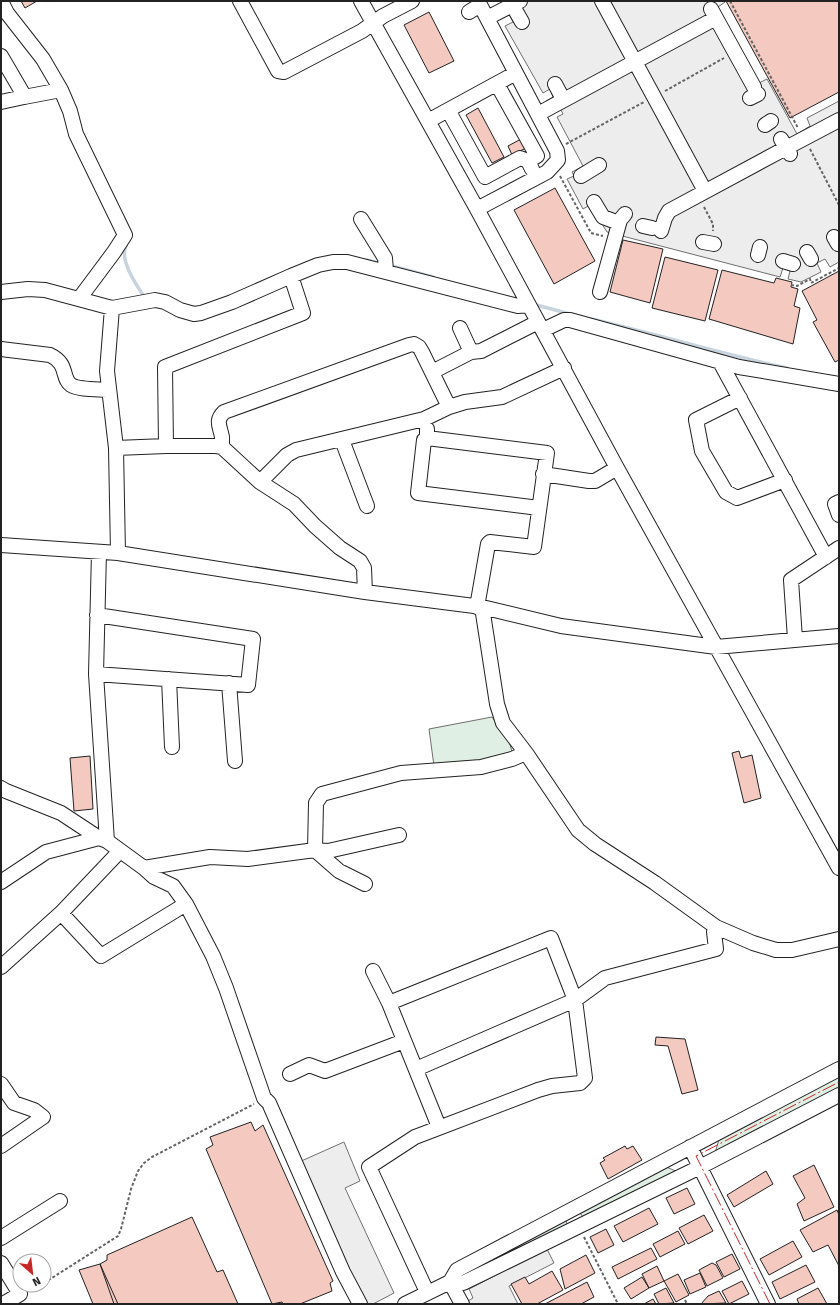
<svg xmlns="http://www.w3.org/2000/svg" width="840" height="1305" font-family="'Fira Sans',sans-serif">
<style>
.green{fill:#e0efe3;stroke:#6f6f6f}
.parking{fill:#ededed;stroke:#6f6f6f}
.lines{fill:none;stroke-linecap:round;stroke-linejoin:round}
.stream{stroke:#c7d3dd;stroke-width:3.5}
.building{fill:#f3c9c0;stroke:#222}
.minor-casing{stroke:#222;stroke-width:16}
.path{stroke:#646464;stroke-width:2;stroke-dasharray:3 2;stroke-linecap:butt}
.minor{stroke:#fff;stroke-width:14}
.power{stroke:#c62828;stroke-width:1;stroke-dasharray:14 3 2 3;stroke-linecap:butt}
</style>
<rect width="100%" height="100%" fill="#fff"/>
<path class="green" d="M492,717L509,741L513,755L504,759L434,766L429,729Z
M839,1074V1090L715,1153L720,1136Z
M664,1166L678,1172L583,1217L580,1213Z
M566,1220L567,1224L566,1228L464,1277L461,1271Z"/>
<path class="parking" d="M502,1H725V2L718,7L759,83L767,79L797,134L810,126L807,118L839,101V262L830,267L825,259L817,263L821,272L801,282L788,279L790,271L783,268L780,277L607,232L590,205L583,209L567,179L574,176L572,172L583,166L557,117L563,114L560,108L553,112L546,101L553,97L550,89L543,93L505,26L513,22Z
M344,1142L360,1181L345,1188L394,1293L373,1304H364L299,1162Z
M547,1249L554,1263L509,1286L518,1304H467L466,1302L473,1298L469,1289Z"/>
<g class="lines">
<path class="stream" d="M126,246C119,260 137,286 145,298
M367,260L382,264
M388,265L433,277
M533,304L570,314
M591,319C657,334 721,354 787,368"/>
</g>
<path class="building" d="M21,1H37L25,8Z
M726,1H839V92L790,118Z
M429,12L454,61L429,73L404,25Z
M478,108L504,157L492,163L466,115Z
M521,139L526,148L512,155L508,146Z
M555,188L595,261L554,284L514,210Z
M623,240L663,249L650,303L610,292Z
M665,257L718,270L705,321L652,308Z
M722,270L774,283L776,278L792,282L791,287L798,289L794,306L800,308L793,344L709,319Z
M839,271V360L835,362L813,322L817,320L802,291Z
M739,751L741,758L752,755L761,798L744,803L732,753Z
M90,756L93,809L74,811L70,758Z
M656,1037L685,1039L698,1090L682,1094L668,1046L655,1045Z
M251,1122L255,1131L263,1125L333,1281L330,1283L332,1291L300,1304H283L282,1302L272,1304L206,1149L213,1145L210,1137Z
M625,1146L627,1149L633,1146L642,1160L608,1179L600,1163L605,1160L603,1158Z
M814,1165L834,1207L804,1221L797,1204L805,1198L793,1176Z
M766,1171L773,1184L734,1207L727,1195Z
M687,1188L695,1204L674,1214L666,1198Z
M649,1208L658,1224L623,1242L614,1226Z
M837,1210L839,1215V1266L828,1245L813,1252L800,1230Z
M704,1215L713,1231L688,1244L679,1228Z
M192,1217L217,1272L223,1270L238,1304H114L100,1264L107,1260V1255Z
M606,1229L614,1245L598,1253L590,1237Z
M678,1231L685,1244L660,1257L653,1244Z
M793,1241L802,1257L769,1275L760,1259Z
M651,1248L657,1259L618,1279L612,1267Z
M732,1254L740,1269L724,1277L716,1262Z
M586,1255L595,1273L565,1289L560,1269Z
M712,1263L716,1265L723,1278L707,1286L699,1270Z
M100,1264L118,1304H93L79,1270Z
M806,1265L815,1282L780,1299L772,1282Z
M657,1266L664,1281L649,1288L642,1274Z
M552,1271L563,1290L537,1304H522L511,1284L525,1277L529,1284Z
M700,1273L706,1287L690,1294L684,1280Z
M678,1274L689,1295L676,1302L664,1281Z
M642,1277L649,1288L631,1299L624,1288Z
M742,1281L749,1294L729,1304L722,1291Z
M587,1282L594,1297L581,1304H545Z
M666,1288L674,1303L659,1304L654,1294Z
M818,1288L827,1304H799L797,1299Z
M719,1291L726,1303L701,1304L708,1296Z
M653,1299L656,1304H644Z"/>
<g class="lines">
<defs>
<path id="minor" d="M1,1L7,13L43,59L61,90L70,111L76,134L125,235L114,252L79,299
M240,1L278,71L284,72L362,31L383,16L412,1
M361,1L477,209L617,468L839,868
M510,1L522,22
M602,1L705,191
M711,9L754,87
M469,12L480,5
M487,18L520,1
M1,56L22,92L24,97L1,102
M497,84L537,156L528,161L532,169
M555,84L563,99
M24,97L61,90
M750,98L758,94
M448,110L485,177L520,158L528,161
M538,114L716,18
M428,121L516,73
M765,125L771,121
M781,139L786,148L839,120
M581,176L599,165
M594,202L603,217L619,223
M477,209L547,172L558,160L557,151L478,1
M361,219L385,258L386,271
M643,226L652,228
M661,231L665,218L669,211L786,148L790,154
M834,237L838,244
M703,242L714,244
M807,252L811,259
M758,255L760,247
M783,261L793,264
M1,292L28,289L45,290L112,308L155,300L165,302L180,310L194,314L201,313L232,302L291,276L318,265L333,262H347L518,306L528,305
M600,292L620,220L625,214
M112,308L107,371L116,448L118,553
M460,328L471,352L481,351L538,322
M543,330L564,320H570L739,367L839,384
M1,349L50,355C69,364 61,378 71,385C79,390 99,389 109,390
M720,362L826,557
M432,372L471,352
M740,398L696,420L702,451L726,492L737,498L785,480
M427,429V438L424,440L418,493L539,508
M427,438L547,453L534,547L490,542L488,544L477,607
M342,440L367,506
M166,446L165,367L303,313L291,276
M222,447C222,444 222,440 222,437C220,426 215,421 224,412L409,345L414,344L419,347L422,352L449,407
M116,448L166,446H216L222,447L260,482L294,504L315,526L340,548L360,561L364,568L365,592
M543,474L589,481H595L617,468
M260,482L287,455L296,450L424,419L449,407L465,402L502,397L564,368
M839,502L835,504L839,515
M1,545L118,553L365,592L482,607L561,626L716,647L839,636
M99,552L96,674L107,841
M482,607L497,704L503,723L526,753L578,830L595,844L655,883L716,927L753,943L776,950H792L839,939
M795,639L791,580L839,548
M96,674L248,685L253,639L97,615
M169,679L172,747
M229,683L235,761
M1,788L6,791L61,813L99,838L107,841L144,868L210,857L248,859L315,850L316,803L322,794L401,773L481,767L512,759L526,753
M315,850L328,851L399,835
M315,850L339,871L365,884
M144,868L154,877L173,886L186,904L213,956L226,988L264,1098L269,1103L343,1272L360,1304
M1,882L46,852L99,838
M61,913L101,956L186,904
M1,967L61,913L120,851
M373,971L389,1003L439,1127
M389,1003L551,938L575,1000L585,1078L580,1083L552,1086L538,1090L415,1137L369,1167L427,1292
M416,1069L575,1000L605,978L716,949L714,932L716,927
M290,1074L309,1065L325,1071L404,1041
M1,1084L14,1103L34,1110L43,1117L1,1146
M690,1147L768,1304
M1,1238L60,1201
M1,1263L20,1294L3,1304
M450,1282L463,1283L700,1167L839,1095
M450,1282L462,1304
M405,1304L450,1282L457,1270L839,1069"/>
</defs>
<use href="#minor" class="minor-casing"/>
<path class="path" d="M730,1L798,128
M665,91L724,58
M566,144L644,102
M810,149L839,205
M560,176L591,233L603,236
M704,207L713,224V231
M791,285L797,286L810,279L811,283L839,268
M584,1237L618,1304
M44,1283L118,1236L121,1229L131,1189L138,1171L144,1163L152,1157L254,1104
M32,1291L41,1285
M685,1300L687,1304"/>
<use href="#minor" class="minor"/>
<path class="power" d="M770,1304L696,1156L839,1082"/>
</g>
<rect width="840" height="1305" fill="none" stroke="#222222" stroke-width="4"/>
<g transform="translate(32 1273) rotate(152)"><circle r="19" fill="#ffffff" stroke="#a7a7a7"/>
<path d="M0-3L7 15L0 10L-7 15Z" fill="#c62828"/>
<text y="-6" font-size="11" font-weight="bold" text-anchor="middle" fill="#222222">N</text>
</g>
</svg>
